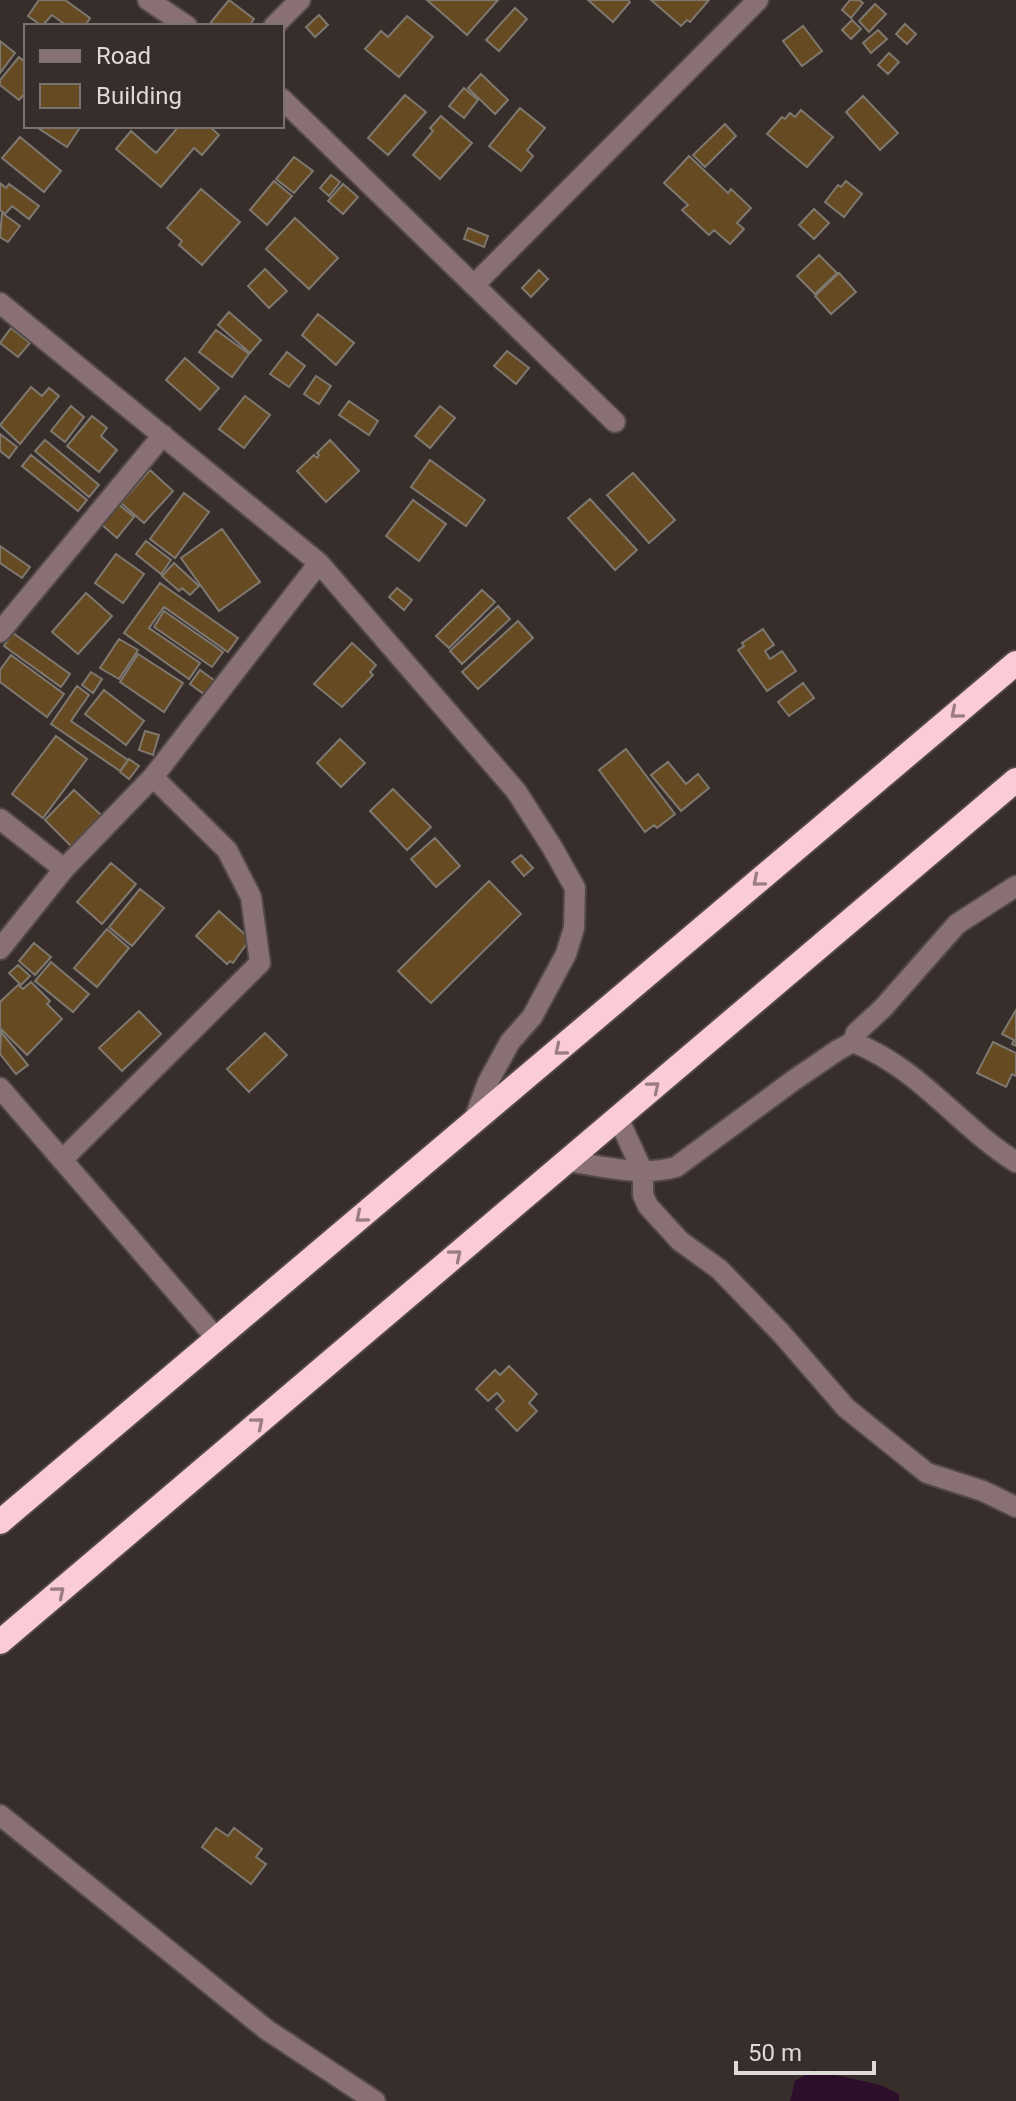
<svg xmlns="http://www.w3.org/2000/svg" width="1016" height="2101" font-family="Roboto,sans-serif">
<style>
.water{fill:#2d0e2a}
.building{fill:#664a22;stroke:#7e7870;stroke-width:2}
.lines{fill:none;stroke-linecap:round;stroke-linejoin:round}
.minor-casing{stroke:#524947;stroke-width:24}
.highway-casing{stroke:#524947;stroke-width:28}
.minor{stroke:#887075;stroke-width:20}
.highway{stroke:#fbccd5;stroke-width:24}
.oneway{stroke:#997d80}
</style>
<rect width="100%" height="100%" fill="#372e2b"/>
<path class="water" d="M814,2070L880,2085L899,2094V2101H790L795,2081Z"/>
<path class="building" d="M39,0H65L90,18L85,26H67L52,15L42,26L28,16Z
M229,0L254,19L249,26H216L211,22Z
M427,0H498L467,35Z
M588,0H628L630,2L613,22Z
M651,0H709L690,22L687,20L681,26Z
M850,0H859L863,3L851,18L842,10Z
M875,4L886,14L869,32L859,21Z
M515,8L527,19L499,51L486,40Z
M319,15L328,25L315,37L306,27Z
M407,16L433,37L399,77L365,49L381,31L388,37Z
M852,20L861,29L851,39L842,30Z
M905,24L916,34L907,44L896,34Z
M803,26L822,51L802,66L783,41Z
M878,30L887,39L871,53L863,43Z
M0,41L15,53L0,73Z
M889,53L899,62L888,74L878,65Z
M19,57L26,63V92L19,100L0,85V80Z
M481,74L508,100L495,114L468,88Z
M464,88L478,100L464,118L449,106Z
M405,95L426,112L388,155L368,138Z
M863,96L898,133L880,150L846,112Z
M520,108L545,128L527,150L533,156L521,171L489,146Z
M801,110L833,137L807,167L767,134L782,117L785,119L790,113L795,117Z
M441,116L472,143L440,179L413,155L433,131L430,128Z
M725,124L736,136L705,167L693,155Z
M35,126H81L67,147Z
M179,126H209L219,135L202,155L194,148L161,187L116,149L131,131L156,153Z
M20,137L61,171L44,192L2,158Z
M689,156L728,193L731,189L751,208L737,223L744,229L730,244L714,230L709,235L682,210L688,205L664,183Z
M294,157L313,171L294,193L276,179Z
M331,175L340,182L329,196L320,188Z
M274,181L292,196L267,225L250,210Z
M846,181L862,194L844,217L825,202L838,185L841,187Z
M0,183L6,188L9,184L39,206L29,219L12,206L5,214L0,210Z
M343,184L358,197L343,214L328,201Z
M201,189L240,222L202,265L179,245L182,241L167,228Z
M814,209L829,223L814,239L799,225Z
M2,213L20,226L8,242L0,237Z
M295,218L338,258L309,289L266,249Z
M468,228L488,236L484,247L464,239Z
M819,255L837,273L815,294L797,276Z
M265,269L287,291L269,308L248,286Z
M539,270L548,279L531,297L522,288Z
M839,273L856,292L831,314L815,296Z
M229,312L261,340L250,353L218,325Z
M318,314L354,343L336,365L302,335Z
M11,328L30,343L18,357L0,343Z
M216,330L249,354L232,377L199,352Z
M507,351L529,368L516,384L494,366Z
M287,352L305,366L289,387L270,374Z
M185,358L219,388L200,410L166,380Z
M316,376L331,386L319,404L304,394Z
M31,387L42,396L49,388L59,396L20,444L0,425Z
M245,396L270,415L244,448L219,429Z
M349,401L378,421L369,435L339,415Z
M71,406L84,417L65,442L51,431Z
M440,406L455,418L430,448L415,436Z
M92,416L107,428L101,436L117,450L99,472L67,446Z
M0,434L17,447L9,458L0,451Z
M45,440L99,485L89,497L35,451Z
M330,440L359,471L326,502L297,471L314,455L317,458L319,455L317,453Z
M31,455L87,500L78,511L22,466Z
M430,460L485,500L466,526L411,487Z
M150,470L173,491L144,523L121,503Z
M633,473L675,520L649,543L607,495Z
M184,493L209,512L175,558L150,539Z
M590,499L637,550L615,570L568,518Z
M413,500L446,524L419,561L386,536Z
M118,504L134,517L117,538L101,524Z
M222,529L260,582L219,611L181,558Z
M146,541L171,560L161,574L136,554Z
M0,546L30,567L22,578L0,563Z
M116,554L144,574L123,603L95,583Z
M174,563L199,586L190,595L182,588L179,591L162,576Z
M160,583L238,638L228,652L164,607L149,628L200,663L189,679L124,633Z
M397,588L412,600L404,610L389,597Z
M482,590L495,602L449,648L436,636Z
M86,593L112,616L78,654L52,632Z
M498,606L510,619L462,664L450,651Z
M164,611L223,652L212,667L154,627Z
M518,621L533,638L478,689L462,672Z
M763,629L774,645L765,651L770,659L782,651L796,671L767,691L738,650L744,646L742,643Z
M13,633L70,674L61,687L4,646Z
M119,639L138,650L119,679L100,668Z
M352,643L376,665L370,672L373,675L342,707L314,684Z
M138,654L183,683L164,712L120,682Z
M11,655L64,694L47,717L0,682V670Z
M200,670L218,683L208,697L190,684Z
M91,672L102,679L93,693L82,685Z
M803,683L814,698L789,716L778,702Z
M77,686L89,695L71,721L128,760L120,771L51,724Z
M104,690L144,721L126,745L85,714Z
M145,731L159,735L153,755L139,750Z
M56,736L87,759L43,818L12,794Z
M340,739L365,763L341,787L317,763Z
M626,749L675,814L657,828L654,825L645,832L599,770Z
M129,759L139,766L129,779L120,772Z
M668,762L686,784L698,774L709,788L681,811L651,775Z
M393,789L431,827L407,850L370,811Z
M74,790L101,815L71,846L45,820Z
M435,838L460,866L436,887L411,859Z
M521,855L533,868L524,876L512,862Z
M111,863L136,884L102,924L77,902Z
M489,881L521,914L431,1003L398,971Z
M140,889L164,908L132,946L109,927Z
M219,911L250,939L233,963L230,961L227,964L196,936Z
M107,929L129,948L97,987L74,968Z
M34,943L51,957L35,975L19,961Z
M51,962L89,994L73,1012L35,981Z
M18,965L30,976L21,985L9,973Z
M31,982L50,1001L47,1004L62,1019L27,1055L0,1028V1002L18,985L23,989Z
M1016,1010V1046L1012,1044L1014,1040L1002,1034Z
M139,1011L161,1034L122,1071L99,1048Z
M1,1032L28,1065L16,1074L0,1054Z
M265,1033L287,1055L249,1092L227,1069Z
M993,1042L1016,1053V1076L1012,1074L1006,1087L977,1073Z
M509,1366L537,1394L529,1403L537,1411L517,1431L496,1409L504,1401L497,1393L488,1401L476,1389L495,1370L500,1375Z
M216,1828L228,1836L234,1828L262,1849L256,1857L266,1864L251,1884L202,1847Z"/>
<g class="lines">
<defs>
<path id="minor" d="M148,0L187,26
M274,26L300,0
M282,99L615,422
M474,285L758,0
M0,303L319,563L516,791L552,847L575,888L574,928L566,954L532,1017L510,1042L488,1082L473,1123
M0,632L163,435
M0,819L64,869
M0,949L64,869L153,777L319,563
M853,1042L856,1033L883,1008L957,924L1016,886
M0,1088L217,1339
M618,1118L643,1172V1195L648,1206L680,1241L719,1269L781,1333L846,1408L927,1473L983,1491L1016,1507
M62,1160L260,963L251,897L227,850L153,777
M567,1161C603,1166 641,1177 676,1167L794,1080L838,1050L853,1042C922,1070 956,1124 1016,1162
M0,1815L267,2030L375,2101"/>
<path id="highway" d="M0,1522L1016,663
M0,1642L1016,780"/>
</defs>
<use href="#minor" class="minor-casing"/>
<use href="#highway" class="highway-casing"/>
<use href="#minor" class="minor"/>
<use href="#highway" class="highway"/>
</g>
<defs><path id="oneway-chevron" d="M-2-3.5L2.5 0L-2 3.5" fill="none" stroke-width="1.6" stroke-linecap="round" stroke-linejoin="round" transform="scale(2)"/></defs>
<g class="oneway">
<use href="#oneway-chevron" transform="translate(956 713) rotate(140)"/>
<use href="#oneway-chevron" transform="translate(758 881) rotate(140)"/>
<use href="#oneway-chevron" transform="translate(560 1050) rotate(140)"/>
<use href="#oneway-chevron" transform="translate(654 1087) rotate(-40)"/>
<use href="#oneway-chevron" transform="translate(361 1217) rotate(140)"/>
<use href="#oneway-chevron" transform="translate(456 1255) rotate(-40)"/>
<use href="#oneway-chevron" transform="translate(258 1423) rotate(-40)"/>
<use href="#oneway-chevron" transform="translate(59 1592) rotate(-40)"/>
</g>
<rect x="24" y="24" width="260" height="104" fill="#372e2b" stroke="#7a7270" stroke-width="2"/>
<rect x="40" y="50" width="40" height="12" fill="#887075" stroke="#7a7270" stroke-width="2"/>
<text x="96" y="64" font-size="24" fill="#dfd9d7">Road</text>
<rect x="40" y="84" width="40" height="24" fill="#664a22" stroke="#7a7270" stroke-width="2"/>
<text x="96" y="104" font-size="24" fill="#dfd9d7">Building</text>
<path d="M736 2061v12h138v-12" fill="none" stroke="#dfd9d7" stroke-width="4"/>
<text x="748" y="2061" font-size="24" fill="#dfd9d7" stroke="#372e2b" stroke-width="6" paint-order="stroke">50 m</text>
</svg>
